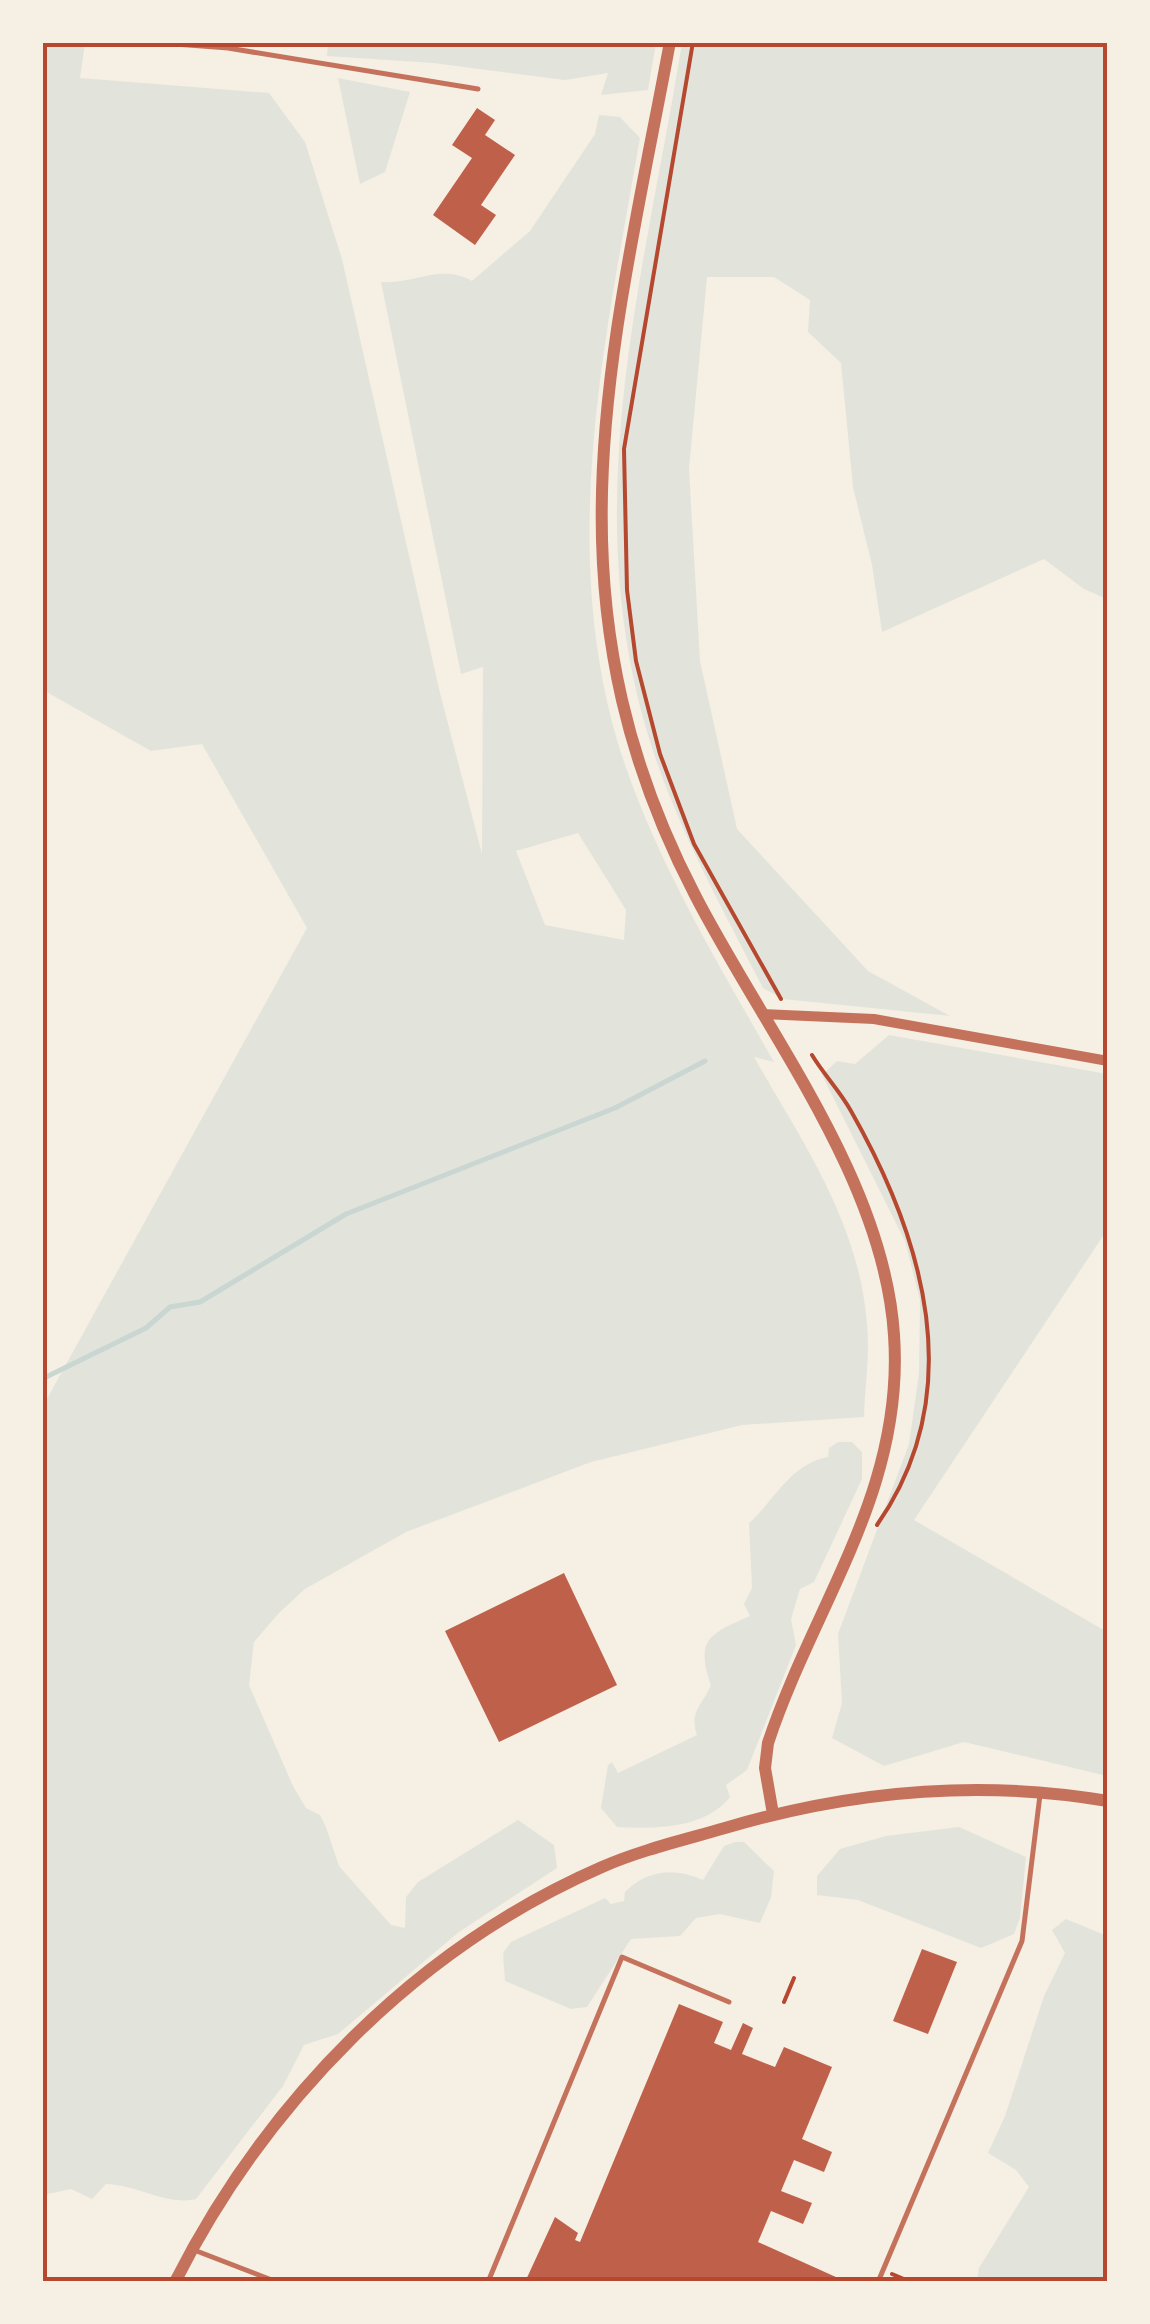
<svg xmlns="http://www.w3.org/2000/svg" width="1150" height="2324" font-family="'Varela Round',sans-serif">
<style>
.green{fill:#e2e4dc;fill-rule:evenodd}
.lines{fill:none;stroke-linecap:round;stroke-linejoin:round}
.stream{stroke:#c9d6d2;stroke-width:5}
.building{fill:#bf614a}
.path{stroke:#b5482f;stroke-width:4}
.service{stroke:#c5725c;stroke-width:5}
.minor{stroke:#c5725c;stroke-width:10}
.tertiary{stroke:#c5725c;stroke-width:12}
.neatline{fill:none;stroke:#b5482f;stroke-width:4}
</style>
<rect width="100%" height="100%" fill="#f6efe4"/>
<path class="green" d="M43,42L85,43L80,78L269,93L305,142L342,259L440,693L482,854L483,667L461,674L381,282C414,285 439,263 472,281L530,231L595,134L599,115L620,117L640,138C604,347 555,557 625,765C662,871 719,965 774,1062L754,1057C803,1143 859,1222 867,1324C870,1354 865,1386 864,1417L742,1425L591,1462L406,1532L305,1589L279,1613L254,1642L249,1685L293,1786L306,1808L320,1815L326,1827L339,1866L391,1925L405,1928L406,1897L418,1882L518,1820L554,1845L557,1868L459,1932L338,2034L304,2045L283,2086L196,2199C167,2206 138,2185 106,2184L92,2199L71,2189L43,2195V1406L307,928L202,744L151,751L43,690ZM578,833L626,910L624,940L545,925L516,851Z
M328,42H656V43L648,90L601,95L608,73L565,80L433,63L327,56Z
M682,43H1107V599L1084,589L1044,559L882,632L872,565L853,487L841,363L808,332L810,300L774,277H707L689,469L700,661L737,829L868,971L950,1016L783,999L763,988C719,902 672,819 645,725C579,492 645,273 682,43Z
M338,78L410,92L385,172L360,184Z
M889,1035L1107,1074V1230L914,1520L1107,1632V1776L964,1742L884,1766L832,1738L842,1703L838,1634L909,1444L919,1373L920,1300L905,1241L822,1075L837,1061L855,1064Z
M838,1442H852L862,1452V1479L814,1582L800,1589L791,1619L796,1645L747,1770L726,1785L730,1797C705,1829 655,1829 617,1827L601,1808L608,1765L612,1762L618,1773L697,1735C689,1711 702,1706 711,1685C694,1638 712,1633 750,1616L744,1604L752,1588L749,1523C775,1500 790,1464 828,1457L829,1448Z
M959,1827L1026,1857L1020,1918L1014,1934L981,1948L858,1900L817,1895V1876L840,1849L886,1836Z
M735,1842H744L774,1871L771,1897L760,1923L720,1914L696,1918L680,1936L631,1939L587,2007L571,2009L505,1981L503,1953L511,1942L605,1898L611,1904L624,1901L625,1892C647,1870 675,1867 703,1880L724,1846Z
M1066,1919L1107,1936V2281H977L979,2268L1029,2187L1016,2170L988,2153L1005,2116L1044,1996L1065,1953L1052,1930Z"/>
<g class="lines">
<path class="stream" d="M42,1379L146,1328L170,1307L200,1302L346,1214L615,1108L705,1061"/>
</g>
<path class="building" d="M477,108L495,120L485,135L515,155L481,205L496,215L475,245L433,215L472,158L452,145Z
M564,1573L617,1685L499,1742L445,1631Z
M922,1949L957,1962L928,2034L893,2021Z
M679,2004L723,2022L714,2043L731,2050L743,2023L753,2028L742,2054L775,2067L784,2047L832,2067L802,2139L832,2152L824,2172L794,2160L781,2191L812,2203L803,2224L771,2211L758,2242L847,2282H525L555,2217L578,2233L575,2240L580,2242Z"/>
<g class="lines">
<path class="path" d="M693,42L624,449L627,590L636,661L660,754L694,844L781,999
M812,1055C824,1075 840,1091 851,1111C925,1241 969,1393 877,1525
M784,2002L794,1978
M892,2274L911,2282"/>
<path class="service" d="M162,43L228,48L478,89
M194,2250L277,2282
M488,2282L622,1957L729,2002
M878,2282L1022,1941L1040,1795"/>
<path class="minor" d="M762,1014L874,1019L1108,1061"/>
<path class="tertiary" d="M670,42C612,352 540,597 695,895C765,1031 884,1179 894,1335C905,1491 814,1604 768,1743L765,1768L773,1814
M175,2282C266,2102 416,1948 602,1867C641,1850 684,1840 725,1828C850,1791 979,1779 1108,1801"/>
</g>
<rect width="1150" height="2324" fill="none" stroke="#f6efe4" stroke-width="90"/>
<rect x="45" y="45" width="1060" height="2234" class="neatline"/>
</svg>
